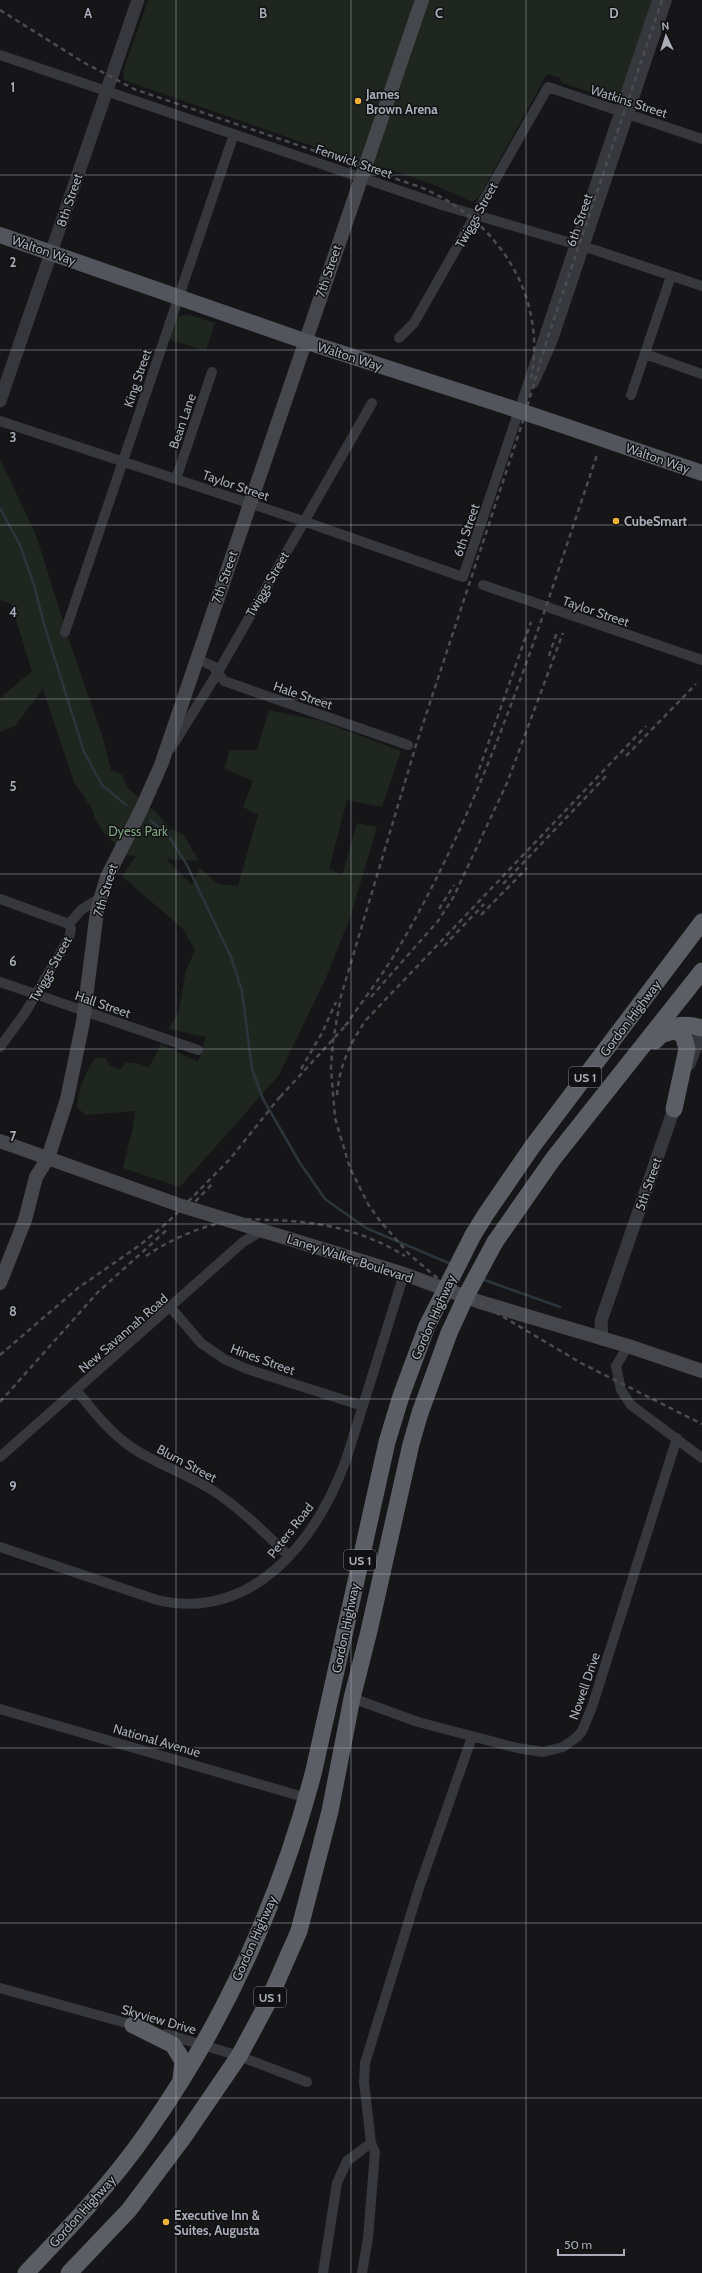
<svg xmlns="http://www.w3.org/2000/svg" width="702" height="2273" font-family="Cabin,sans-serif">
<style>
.green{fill:#1e261f}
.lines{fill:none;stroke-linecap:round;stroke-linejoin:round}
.stream{stroke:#2c353c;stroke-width:2.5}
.minor{stroke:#37383d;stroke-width:10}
.tertiary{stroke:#37383d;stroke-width:13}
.secondary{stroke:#45474d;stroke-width:14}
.primary{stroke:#53555c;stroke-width:16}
.trunk{stroke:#5b5e65;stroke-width:17}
.rail{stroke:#4a4c52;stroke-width:2.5;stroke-dasharray:5 4;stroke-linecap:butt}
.primary-bridge{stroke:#53555c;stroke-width:16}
.trunk-bridge{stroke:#5b5e65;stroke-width:17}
.grid{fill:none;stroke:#a8adb8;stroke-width:1;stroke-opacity:0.55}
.poi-dot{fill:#f2b134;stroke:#111113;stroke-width:1.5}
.labels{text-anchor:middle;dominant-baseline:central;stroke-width:3;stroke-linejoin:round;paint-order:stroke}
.shield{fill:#111113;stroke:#7b7e86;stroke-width:1}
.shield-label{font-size:12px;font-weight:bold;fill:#a8adb8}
.poi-label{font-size:13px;font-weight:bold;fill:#a8adb8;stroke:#111113;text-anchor:start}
.street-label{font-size:13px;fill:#a8adb8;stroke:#111113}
.park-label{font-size:13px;fill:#7fa381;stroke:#111113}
.grid-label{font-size:13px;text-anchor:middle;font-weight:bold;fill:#a8adb8;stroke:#111113;stroke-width:3;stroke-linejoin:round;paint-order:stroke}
</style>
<rect width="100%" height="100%" fill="#161618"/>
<path class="green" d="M148,0H655L620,101L562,83L560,78L547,74L479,197L472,202L430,183L379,166L378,169L124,80L123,72Z
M187,314L215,323L206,351L168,339L176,317Z
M0,459L36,535L63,621L62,629L69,640L103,738L111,770L122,775L127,787L138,797V800L154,810L171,829L183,834L199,861L166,859L192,885L200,868L218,884L238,886L258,815L243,807L253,781L225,769L229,750H257L269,710L321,721L401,751L382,807L347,800L329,869L342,875L357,823L377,827L350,918L325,980L279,1075L180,1187L123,1168C127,1148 134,1131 135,1111L86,1115L77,1108C78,1090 85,1074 95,1058H106L109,1065L120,1070L125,1063H136L149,1067L161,1044L198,1062L206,1037L168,1029L178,1014L186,971L195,950L183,929L122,876L136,856L126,855L104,833L95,819L92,809L74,782L43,689L15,726L0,732V698L32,671L11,604L0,600Z"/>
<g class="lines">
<path class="stream" d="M0,508L20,545L34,585L44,624L84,752L102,785L126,805
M150,820L168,835L187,865L231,957L242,991L252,1069L263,1099L300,1163L325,1199L366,1228L451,1264
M482,1279L560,1307"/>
<path class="minor" d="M0,55L442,205L595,250L702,286
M399,338L414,323L548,87L702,139
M645,354L702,374
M534,383L553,340L667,0
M631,395L671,276
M0,421L303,521L463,577L657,0
M176,479L212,372
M483,585L702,660
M65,632L234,134
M197,659L213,666L224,681L408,745
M171,748L218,672L372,403
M0,899L69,924
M69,924L81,910L100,898
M0,982L198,1050
M0,1047L25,1013L69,938L71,929L69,924
M171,1308L201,1343L224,1359L247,1369L363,1406
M628,1346L616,1366L621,1390L631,1405L702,1458
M77,1391C94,1412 111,1434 134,1449C161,1466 192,1476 218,1494C244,1512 266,1534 289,1556
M0,1457L243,1242L263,1230
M0,1547L157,1600C253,1622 316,1541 346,1460L404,1274
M352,1698L418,1722L517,1748L543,1752L563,1747L577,1737L582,1731L592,1707L677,1438
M0,1709L307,1798
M0,1988L137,2026
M166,2034L239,2056L307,2082
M323,2273L337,2183L347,2161L371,2143
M362,2273L368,2238L375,2152L371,2143L364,2082L365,2063L419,1888L472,1737"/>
<path class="tertiary" d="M0,401L138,0
M689,1064L702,1030
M602,1339L601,1321L677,1100"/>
<path class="secondary" d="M0,1141L182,1206L404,1274L480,1302L628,1346L702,1371
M0,1283L25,1220L36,1177L48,1158L67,1099L83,1022L97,911L107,877L141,810L161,765L422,0"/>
<path class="primary" d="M0,235L304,341L499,404
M553,422L702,473"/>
<path class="trunk" d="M664,1034L673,1031L683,1034L687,1049L674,1109
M655,1041C669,1025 682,1022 702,1028
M473,1235L486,1214L532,1147L702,922
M495,1242L553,1159L702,971
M133,2025L173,2045L183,2061L181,2079
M26,2273C69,2228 112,2183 148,2131C224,2023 281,1898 314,1770L387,1442L401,1396L427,1326
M69,2273L129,2210L183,2138L239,2056L267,2004L299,1931L330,1811L352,1698L369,1631L411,1444L420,1413L449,1333"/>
<path class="rail" d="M662,0L547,340L521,427L416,745L341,996L333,1041L331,1068L335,1118L350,1168L368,1204L380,1221L409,1254L436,1277L581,1363L702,1424
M0,10L83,62L134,89L420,187C496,218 548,295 531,379
M549,656L557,632
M626,756L696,684
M476,778L531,622
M503,884L608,774
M439,909L454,885
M481,915L527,868
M444,946L484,904
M371,997L438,921L453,898L507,783L563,633
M345,1026C364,999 385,972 402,942C490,790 541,620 597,455
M301,1069L322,1033L336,1002
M337,1095C339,1067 350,1043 366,1020L646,726
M280,1097L349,1022
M189,1208L214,1182
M146,1256C171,1239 199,1227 229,1221C242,1219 256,1219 269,1220C318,1221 363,1230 405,1256
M0,1355L78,1288L140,1245L169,1221L230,1159L283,1093
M0,1402L98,1292L168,1229"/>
<path class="primary-bridge" d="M499,404L553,422"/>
<path class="trunk-bridge" d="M427,1326L473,1235
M449,1333L467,1294L495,1242"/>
</g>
<path class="grid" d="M176,0V2273M351,0V2273M526,0V2273M0,175H702M0,350H702M0,525H702M0,699H702M0,874H702M0,1049H702M0,1224H702M0,1399H702M0,1574H702M0,1748H702M0,1923H702M0,2098H702"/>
<g class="poi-dot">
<circle cx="358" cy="101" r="4"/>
<circle cx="616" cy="521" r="4"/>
<circle cx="166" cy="2222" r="4"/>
</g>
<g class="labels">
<g class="shield">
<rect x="569" y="1067" width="32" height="20" rx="3"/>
<rect x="344" y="1550" width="32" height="20" rx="3"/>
<rect x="254" y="1987" width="32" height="20" rx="3"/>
</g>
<g class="shield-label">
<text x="585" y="1077">US 1</text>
<text x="360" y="1560">US 1</text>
<text x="270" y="1997">US 1</text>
</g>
<g class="poi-label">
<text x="366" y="94">James<tspan x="366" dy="15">Brown Arena</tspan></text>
<text x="624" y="521">CubeSmart</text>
<text x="174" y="2215">Executive Inn &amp;<tspan x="174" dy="15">Suites, Augusta</tspan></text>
</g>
<g class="street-label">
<text transform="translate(629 101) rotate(18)">Watkins Street</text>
<text transform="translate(354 161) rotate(19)">Fenwick Street</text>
<text transform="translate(69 200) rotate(-71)">8th Street</text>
<text transform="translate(476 215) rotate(-61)">Twiggs Street</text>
<text transform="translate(579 220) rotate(-71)">6th Street</text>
<text transform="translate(44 250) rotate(19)">Walton Way</text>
<text transform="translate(328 271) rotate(-71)">7th Street</text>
<text transform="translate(350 356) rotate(18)">Walton Way</text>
<text transform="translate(137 378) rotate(-71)">King Street</text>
<text transform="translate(182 421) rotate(-71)">Bean Lane</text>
<text transform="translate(658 458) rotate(19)">Walton Way</text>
<text transform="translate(236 485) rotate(19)">Taylor Street</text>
<text transform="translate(466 530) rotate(-71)">6th Street</text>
<text transform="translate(224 577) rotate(-71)">7th Street</text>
<text transform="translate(267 584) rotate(-60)">Twiggs Street</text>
<text transform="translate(596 611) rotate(19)">Taylor Street</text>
<text transform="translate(303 695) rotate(19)">Hale Street</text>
<text transform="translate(105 890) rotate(-73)">7th Street</text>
<text transform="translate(50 969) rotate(-61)">Twiggs Street</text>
<text transform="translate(103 1004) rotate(19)">Hall Street</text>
<text transform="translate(630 1018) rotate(-53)">Gordon Highway</text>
<text transform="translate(648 1184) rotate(-71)">5th Street</text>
<text transform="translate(350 1258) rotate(18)">Laney Walker Boulevard</text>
<text transform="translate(433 1317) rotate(-66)">Gordon Highway</text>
<text transform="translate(123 1333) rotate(-41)">New Savannah Road</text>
<text transform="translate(263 1359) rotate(20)">Hines Street</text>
<text transform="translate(187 1463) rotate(28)">Blum Street</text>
<text transform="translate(290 1530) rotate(-52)">Peters Road</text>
<text transform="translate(345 1628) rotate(-78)">Gordon Highway</text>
<text transform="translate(584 1686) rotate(-71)">Nowell Drive</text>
<text transform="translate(157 1740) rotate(16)">National Avenue</text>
<text transform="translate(254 1938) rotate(-66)">Gordon Highway</text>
<text transform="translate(159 2019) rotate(16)">Skyview Drive</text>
<text transform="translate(82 2211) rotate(-48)">Gordon Highway</text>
</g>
<g class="park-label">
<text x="138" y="831">Dyess Park</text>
</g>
</g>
<g class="grid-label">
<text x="88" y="18">A</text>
<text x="263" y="18">B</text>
<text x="439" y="18">C</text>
<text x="614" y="18">D</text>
<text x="13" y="92">1</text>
<text x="13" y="267">2</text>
<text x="13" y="442">3</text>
<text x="13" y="617">4</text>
<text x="13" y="791">5</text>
<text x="13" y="966">6</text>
<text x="13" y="1141">7</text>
<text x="13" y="1316">8</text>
<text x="13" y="1491">9</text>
</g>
<g transform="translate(666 36) rotate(356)" stroke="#111113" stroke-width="3" paint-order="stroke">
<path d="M0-3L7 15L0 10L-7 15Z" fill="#a8adb8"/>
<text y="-6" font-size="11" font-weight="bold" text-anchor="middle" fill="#a8adb8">N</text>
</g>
<path d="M558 2249v6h66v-6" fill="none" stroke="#a8adb8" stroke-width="2"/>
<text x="564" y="2249" font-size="12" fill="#a8adb8" stroke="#111113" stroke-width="3" paint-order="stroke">50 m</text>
</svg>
